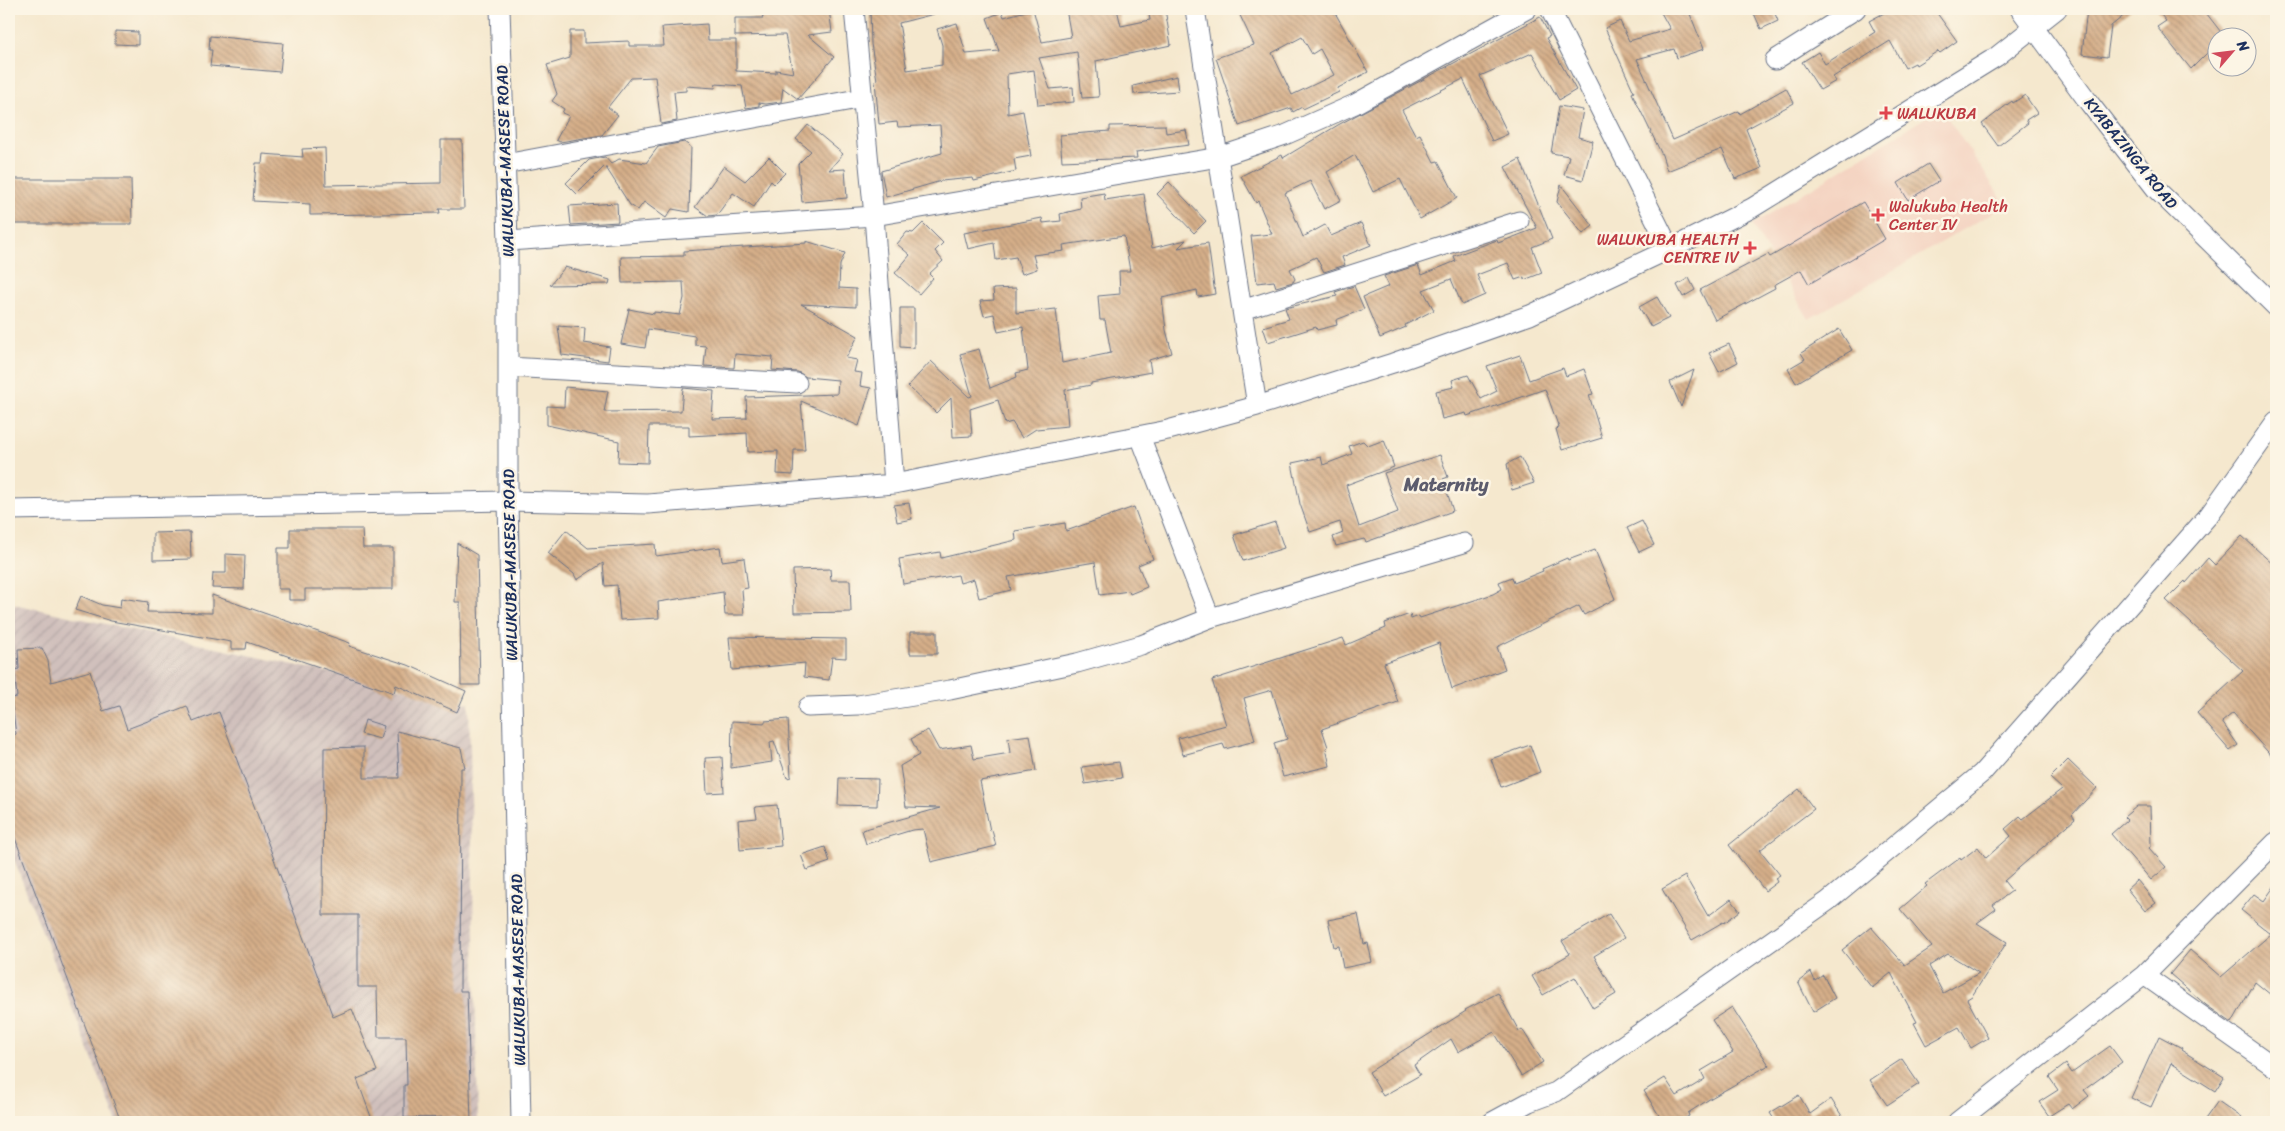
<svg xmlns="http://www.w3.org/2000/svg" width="2285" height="1131" font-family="Sriracha,sans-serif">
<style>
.built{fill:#f4d3c1}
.industrial{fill:url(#industrial-furrows)}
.building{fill:url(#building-back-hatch);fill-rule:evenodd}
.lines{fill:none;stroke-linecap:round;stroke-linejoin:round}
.minor-casing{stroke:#677085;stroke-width:21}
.minor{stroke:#fff;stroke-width:19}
.health-dot{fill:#e0444e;stroke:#fcf5e5;stroke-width:2}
.labels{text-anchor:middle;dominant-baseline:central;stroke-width:5;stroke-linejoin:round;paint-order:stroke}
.health-label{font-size:16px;fill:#be3a42;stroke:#fcf5e5;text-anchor:start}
.street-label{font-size:16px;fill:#1b2f5e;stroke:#fcf5e5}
.quarter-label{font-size:19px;font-weight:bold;fill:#5c5c6d;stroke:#fcf5e5}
</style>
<defs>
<pattern id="industrial-furrows" width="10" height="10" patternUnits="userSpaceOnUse" patternTransform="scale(1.25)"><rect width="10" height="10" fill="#d0c0bc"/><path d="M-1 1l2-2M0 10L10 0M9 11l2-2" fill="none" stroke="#b2a5a4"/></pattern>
<pattern id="building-back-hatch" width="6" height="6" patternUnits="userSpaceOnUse" patternTransform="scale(1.25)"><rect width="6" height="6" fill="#d6af89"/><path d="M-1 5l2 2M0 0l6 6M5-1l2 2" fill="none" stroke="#ad8f73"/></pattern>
</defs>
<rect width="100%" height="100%" fill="#fcf5e5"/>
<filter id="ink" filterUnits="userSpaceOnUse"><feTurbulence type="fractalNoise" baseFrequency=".02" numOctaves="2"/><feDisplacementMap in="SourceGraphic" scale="10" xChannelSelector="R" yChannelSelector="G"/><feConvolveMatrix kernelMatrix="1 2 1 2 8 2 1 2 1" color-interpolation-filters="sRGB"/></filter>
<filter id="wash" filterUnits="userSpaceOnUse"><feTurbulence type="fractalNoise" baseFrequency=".0096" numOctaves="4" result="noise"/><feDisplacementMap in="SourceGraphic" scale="20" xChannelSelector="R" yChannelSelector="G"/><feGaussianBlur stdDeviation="1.12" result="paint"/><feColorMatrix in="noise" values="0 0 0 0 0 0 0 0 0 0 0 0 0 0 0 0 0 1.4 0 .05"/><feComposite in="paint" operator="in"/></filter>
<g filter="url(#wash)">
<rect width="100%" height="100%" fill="#f5e8ce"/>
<path class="built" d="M1941,108L2006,205L1809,319L1752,225Z"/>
<path class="industrial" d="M9,603L469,703L478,1122H117L9,847Z"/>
<g id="blocks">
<path class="building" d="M761,9H829L832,32L808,35L834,57L798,99L783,88L781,102L766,104L759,103V106L746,108L742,86L716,84L715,88L686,86V91L674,92L677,121L661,124L655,77L631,78L608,107L618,115L602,135L560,142L556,140L569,116L562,113L564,109L552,101L557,94L547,65L570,58V31H584V43L629,41V46H664L662,27L707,24L708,40H736V71L776,73V70L793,73L785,35L735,36V18H763Z
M870,9H933L934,14L899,23L907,70L942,65V45L937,29L957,23L966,54L999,51L987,18L1002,12L1004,17L1033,9L1042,42L1071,37L1066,9H1117L1121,26L1150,20L1148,9H1165L1171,45L1096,61L1099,97L1082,98L1077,52L1039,58L1050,89L1073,87L1074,102L1038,105L1034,70L1007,74L1008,114L1023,111L1031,156L1014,159L1016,171L974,181L973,178L941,181L886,197L881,171L942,153L940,125L898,127L897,122L879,124L875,81L877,80L871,44Z
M1237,9H1333L1368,72L1338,88L1339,92L1303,109L1302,107L1293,112L1291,108L1239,126L1216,58L1254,45ZM1302,37L1312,54L1320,49L1334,75L1292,95L1272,53Z
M1659,9H1688L1704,49L1677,58L1674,49L1637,59L1673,140L1739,111L1740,114L1786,88L1794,103L1746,129L1762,168L1735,179L1722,149L1667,171L1662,155L1632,93L1634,92L1605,28L1620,21L1629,41L1670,29Z
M1752,9H1773L1778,21L1761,29Z
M1881,9H1934L1957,41L1940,53L1938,51L1916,65L1915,63L1905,68L1890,41L1833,77L1836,81L1820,90L1802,62L1818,52L1825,64L1875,32L1869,21L1884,13Z
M2087,9H2132L2111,26L2107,57L2082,54Z
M2156,9H2203L2224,36L2218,38V42L2191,69L2157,27L2166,21Z
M1540,17L1550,36L1546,38L1576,90L1559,100L1532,53L1480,76L1508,134L1492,141L1463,79L1402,110L1416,136L1420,134L1434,162L1438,161L1457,198L1420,219L1400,179L1373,192L1355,155L1327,172L1341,200L1324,209L1310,181L1285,193L1303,237L1325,225L1331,236L1361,223L1371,245L1342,257L1345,265L1324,272L1316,257L1290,269L1295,279L1293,282L1276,287L1274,281L1257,283L1251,236L1272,234L1258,201L1256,203L1241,176L1282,155L1283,158L1338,125Z
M115,31L138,32V45L115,44Z
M210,36L283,43L280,72L210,66L212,50H209Z
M1177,76L1179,91L1134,94L1133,86Z
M2025,95L2037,113L2026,120L2028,123L1998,146L1982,124L2012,101L2013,103Z
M1559,106L1583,110L1578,137L1593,141L1583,180L1564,175L1569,156L1551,153Z
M808,125L843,154L829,170L845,169L847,198L802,202L798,164L811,151L796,139Z
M1165,125L1166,133L1186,130L1189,145L1136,152L1137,158L1062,161L1060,135L1110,131V126Z
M441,140H462L464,209H439L440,213L310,215V204L253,201L256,163H262L263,154L303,157L302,149L325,148L326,185L441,183Z
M684,142L691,147L689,212L672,209L666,218L644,202L638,210L630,205L605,166L577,194L566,183L589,160L605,157L611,164L619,159L646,163L658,147Z
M769,157L785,173L774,184L771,181L754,207L733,193L717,215L708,216L695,207L724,166L745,181Z
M1520,159L1552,239L1532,247L1542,273L1524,280V277L1515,280L1508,263L1477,275L1485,295L1462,305L1451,279L1423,290L1434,310L1405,325L1406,327L1380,338L1363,297L1389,286L1384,276L1418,265L1422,275L1456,261L1454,256L1497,240L1498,243L1537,228L1505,167Z
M1928,164L1939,181L1908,200L1898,183Z
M9,179H131L132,224H9Z
M1169,182L1206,221L1194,233L1157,194Z
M1561,185L1593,226L1583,234L1557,202Z
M1104,193L1105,200L1144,194L1152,248L1186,240L1178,248L1208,243L1215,294L1198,297L1197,290L1162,298L1166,330L1172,353L1149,360L1151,372L1091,383V385L1065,390L1068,426L1036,429L1022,438L1012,422L1005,424L998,400L970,409L972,436L953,437L951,398L936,413L908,386L931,361L969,397L972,396L960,354L979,349L990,388L1017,377L1016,373L1028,370L1023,327L998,332L994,314L984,316L980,301L994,300L993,289L1016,288V313L1056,309L1062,363L1111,353L1105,320H1100L1098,296L1120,294L1119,271H1130L1124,236L1063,245L1064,251L1033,255L1037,269L1022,274L1016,257L996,260L994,243L968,249L964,233L1042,218L1043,223L1061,221L1060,214L1081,209L1080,197Z
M1863,202L1885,239L1809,284L1801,270L1774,285L1775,288L1715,320L1700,290L1768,254L1770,257Z
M617,203L618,222L571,225L569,206Z
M923,223L943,243L935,251L943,261L929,274L933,278L919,294L895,273L910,255L897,244L907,232L913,233Z
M806,241L845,253L840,265L839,288L856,289V307L801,304L858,336L846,358L857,360L854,372L862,373L860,386L871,388L859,426L801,401L805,450H794L793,475L777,474L778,451L748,452L747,433L689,436V426H649L648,463L618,462L619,441L547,425V406L564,407L565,387L608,391L604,412L681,411L683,388L714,391L712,419L747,418L746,397L837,394L838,380L806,377L798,372L772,370L773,357L735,354L734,368L704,366L706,346L695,345V336L648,329L645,348L621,344L629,309L654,314V312L680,315L684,298L683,282L622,283L621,257L684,256V251L806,243Z
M565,267L610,280L609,284L550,285Z
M1689,278L1695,290L1683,297L1677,285Z
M1354,286L1364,309L1336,320L1337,325L1317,330L1316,327L1268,342L1263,327L1289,319L1285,308L1337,296L1335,292Z
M1657,297L1669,318L1651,327L1639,307Z
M900,308H914V348L900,347Z
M558,326L585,328L584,343L610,347L608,361L562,355Z
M1839,329L1852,350L1796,383L1788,369L1805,359L1801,353Z
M1729,344L1738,362L1719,372L1709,353Z
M1520,355L1529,380L1563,368L1566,376L1584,369L1593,394L1589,395L1602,438L1562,450L1556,429L1559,428L1545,389L1467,416L1466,413L1442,419L1436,391L1454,387L1452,380L1468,375L1481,399L1497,391L1487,366Z
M1694,370L1681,407L1670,382Z
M1384,440L1394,467L1346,485L1359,527L1398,512L1384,473L1440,455L1448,477L1443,479L1453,511L1366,542L1364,539L1336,546L1333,537L1343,533L1340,522L1310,532L1300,504L1292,463L1321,457L1323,465L1352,454L1349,446L1363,441L1368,446Z
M1520,457L1534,483L1512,490L1507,464Z
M909,503L912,519L897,522L894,505Z
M1134,507L1153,559L1138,565L1147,587L1130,594L1129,591L1100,595L1095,562L1008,577L1011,590L979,598L974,579L960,583L958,575L903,584L899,559L940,552L941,558L1016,540L1015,531L1065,523L1066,531Z
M1642,521L1654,545L1639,552L1627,528Z
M1275,522L1284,548L1243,561L1234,535Z
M290,529H362L363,548H393V589H305V600H289V589H278V548H290Z
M566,530L588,548L655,544L656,556L720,547L722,561L744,558L748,588L742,589L744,615H725L723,592L658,602L659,618L620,620L617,585L605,586L603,563L577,580L574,574L548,553Z
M190,532L191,559L153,560V533Z
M2242,536L2276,567V761L2233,713L2222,722L2238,745L2230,751L2197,713L2243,671L2166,600L2185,581L2186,583L2208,558L2215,565Z
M457,543L477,555L480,685H461L460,602H455Z
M1595,550L1615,599L1584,615L1579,606L1497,647L1505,669L1452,689L1439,643L1384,663L1398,702L1322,729L1328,747L1326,748L1330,766L1283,777L1274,743L1287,739L1272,690L1244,698L1255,741L1225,749L1223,744L1183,755L1178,738L1226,725L1212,680L1343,638L1346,645L1386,628L1385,623L1410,614L1411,619L1419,616L1420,618L1493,594L1502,589L1499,582L1512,577L1514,583L1543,571L1542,569L1567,558L1568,560Z
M226,554L245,555L244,589L212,588L213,573H226Z
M830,569L831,580H850L851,612L794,613L793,570Z
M212,595L350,643L349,646L408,665L466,691L457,712L396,685L394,693L247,642L246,649H231V642L111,621L75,610L81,596L102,605L120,608L121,598L148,602L147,612L212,613Z
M910,632H937V654H910Z
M729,637L846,639V658L832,657L829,680L804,677L805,663L732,670Z
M42,648L48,661L51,682L90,671L103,711L119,706L127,729L187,706L193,722L219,712L333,1017L352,1009L377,1071L357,1079L373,1122H121L9,822V738L16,734L11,698L17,697L14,670L19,669L18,649Z
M788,719L791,777L787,778L774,741L770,742L772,762L731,768L732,721L765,723V721Z
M365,720L384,726L380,739L361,734Z
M928,730L939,750L971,745L974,759L1010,753L1008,738L1030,735L1036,771L980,781L990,831L992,830L996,846L931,862L923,829L912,830L866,844L862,830L940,808L906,807L900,766L919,755L911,739Z
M397,731L461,748L465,768H461L460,991H467L471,1122H455V1117L404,1118V1085H407L406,1037H378L377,987H358V915H323L324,748L364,747V778H399Z
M1530,745L1540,772L1501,787L1491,759Z
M722,757L724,792L707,793L705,758Z
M2068,760L2097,788L2072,815L2075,819L2004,881L2012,891L1993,905L1996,909L1977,923L2007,942L1972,996L1967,999L1988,1038L1971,1048L1959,1027L1926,1045L1914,1023L1917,1022L1891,973L1872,988L1842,950L1871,927L1905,965L1932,947L1900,909L1927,886L1925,884L1960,858L1961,860L1978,847L1986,858L2011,836L2005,829L2020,816L2023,819L2062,789L2050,778ZM1948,954L1979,973L1943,993L1929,966Z
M1119,762L1122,778L1085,784L1082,767Z
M839,778L878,779L877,806L838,805Z
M1799,789L1814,809L1760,850L1780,875L1775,878L1777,882L1765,891L1729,845Z
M777,805L781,846L740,850L738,820L757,818L755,807Z
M2137,806H2150L2151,846L2149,848L2166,867L2151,880L2111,834L2127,820L2124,817Z
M825,847L830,862L807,870L801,855Z
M1685,876L1708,916L1731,899L1740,911L1724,923L1723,922L1692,940L1662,889Z
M2137,880L2156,903L2145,911L2127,889Z
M2276,884V999L2255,982L2232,1023L2206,1005L2170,974L2190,950L2221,977L2271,934L2241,910L2254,894L2264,901Z
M1358,914L1364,944L1368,943L1372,962L1343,968L1339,946L1334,947L1328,920Z
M1609,914L1624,938L1594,956L1616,994L1593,1008L1575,977L1543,995L1532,976L1570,954L1562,941Z
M1811,972L1815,981L1823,975L1835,998L1813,1012L1798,982Z
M1498,993L1519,1031L1522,1029L1543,1062L1521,1076L1494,1032L1458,1052L1451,1039L1414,1065L1420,1075L1383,1096L1369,1072L1466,1011L1465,1010Z
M1732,1007L1769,1065L1711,1098L1688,1113L1689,1116L1679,1122H1663L1644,1091L1665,1078L1677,1096L1705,1079L1701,1071L1733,1052L1712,1020Z
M2159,1036L2182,1048L2181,1050L2224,1077L2215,1091L2171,1063L2151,1107L2131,1098Z
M2110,1046L2122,1062L2084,1090L2089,1096L2072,1109L2068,1104L2049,1116L2039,1102L2058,1090L2049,1077L2066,1064L2072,1073Z
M1902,1059L1919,1084L1887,1105L1870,1080Z
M1799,1095L1810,1114L1831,1099L1842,1116L1834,1122H1776L1770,1113Z
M2218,1101L2248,1122H2203Z"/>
</g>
</g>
<g filter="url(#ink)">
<use href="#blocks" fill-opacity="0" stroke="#677085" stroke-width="1"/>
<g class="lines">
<defs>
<path id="minor" d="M500,9L508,241V501L521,1122
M854,9L874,216L894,484
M1195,9L1257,406
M1550,9L1670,249
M2020,9L2090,104L2156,189L2276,307
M1775,60L1856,9
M505,164L863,98
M508,241L874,216L1219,157L1285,135L1355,104L1527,9
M1242,310L1519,221
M508,367L797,383
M1140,436L1210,618L1464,543
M9,510L508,501L648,504L894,484L1168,430L1257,406L1393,363L1530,315L1670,249L1752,208L1996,57L2057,9
M808,707L858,705L950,690L1077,663L1141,645L1210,618
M2144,975L2276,1068
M1492,1122L1529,1102L1556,1092L1828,901L1982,773L2209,515L2276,421
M1957,1122L2144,975L2276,842"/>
</defs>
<use href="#minor" class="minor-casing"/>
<use href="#minor" class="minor"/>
</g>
</g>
<g class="health-dot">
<path d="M1883.5 105.5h5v5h5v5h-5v5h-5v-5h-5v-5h5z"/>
<path d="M1875.5 207.5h5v5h5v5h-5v5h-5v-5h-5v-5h5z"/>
<path d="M1747.5 240.5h5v5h5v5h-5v5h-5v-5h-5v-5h5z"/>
</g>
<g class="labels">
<g class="health-label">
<text x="1897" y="113">WALUKUBA</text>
<text x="1889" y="206">Walukuba Health<tspan x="1889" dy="18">Center IV</tspan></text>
<text x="1739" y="239" text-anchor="end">WALUKUBA HEALTH<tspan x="1739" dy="18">CENTRE IV</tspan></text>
</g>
<g class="street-label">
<text transform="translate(2131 153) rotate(51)">KYABAZINGA ROAD</text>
<text transform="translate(505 161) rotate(-92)">WALUKUBA-MASESE ROAD</text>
<text transform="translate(510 565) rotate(-91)">WALUKUBA-MASESE ROAD</text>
<text transform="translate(518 970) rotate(-91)">WALUKUBA-MASESE ROAD</text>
</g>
<g class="quarter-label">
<text x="1446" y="484">Maternity</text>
</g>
</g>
<rect width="2285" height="1131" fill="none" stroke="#fcf5e5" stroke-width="30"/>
<g transform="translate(2232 52) rotate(62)"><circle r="24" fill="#fcf5e5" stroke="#a2a6af"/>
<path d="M0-4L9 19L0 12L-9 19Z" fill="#d1495b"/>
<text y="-8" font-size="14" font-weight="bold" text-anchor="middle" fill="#1b2f5e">N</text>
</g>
</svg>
